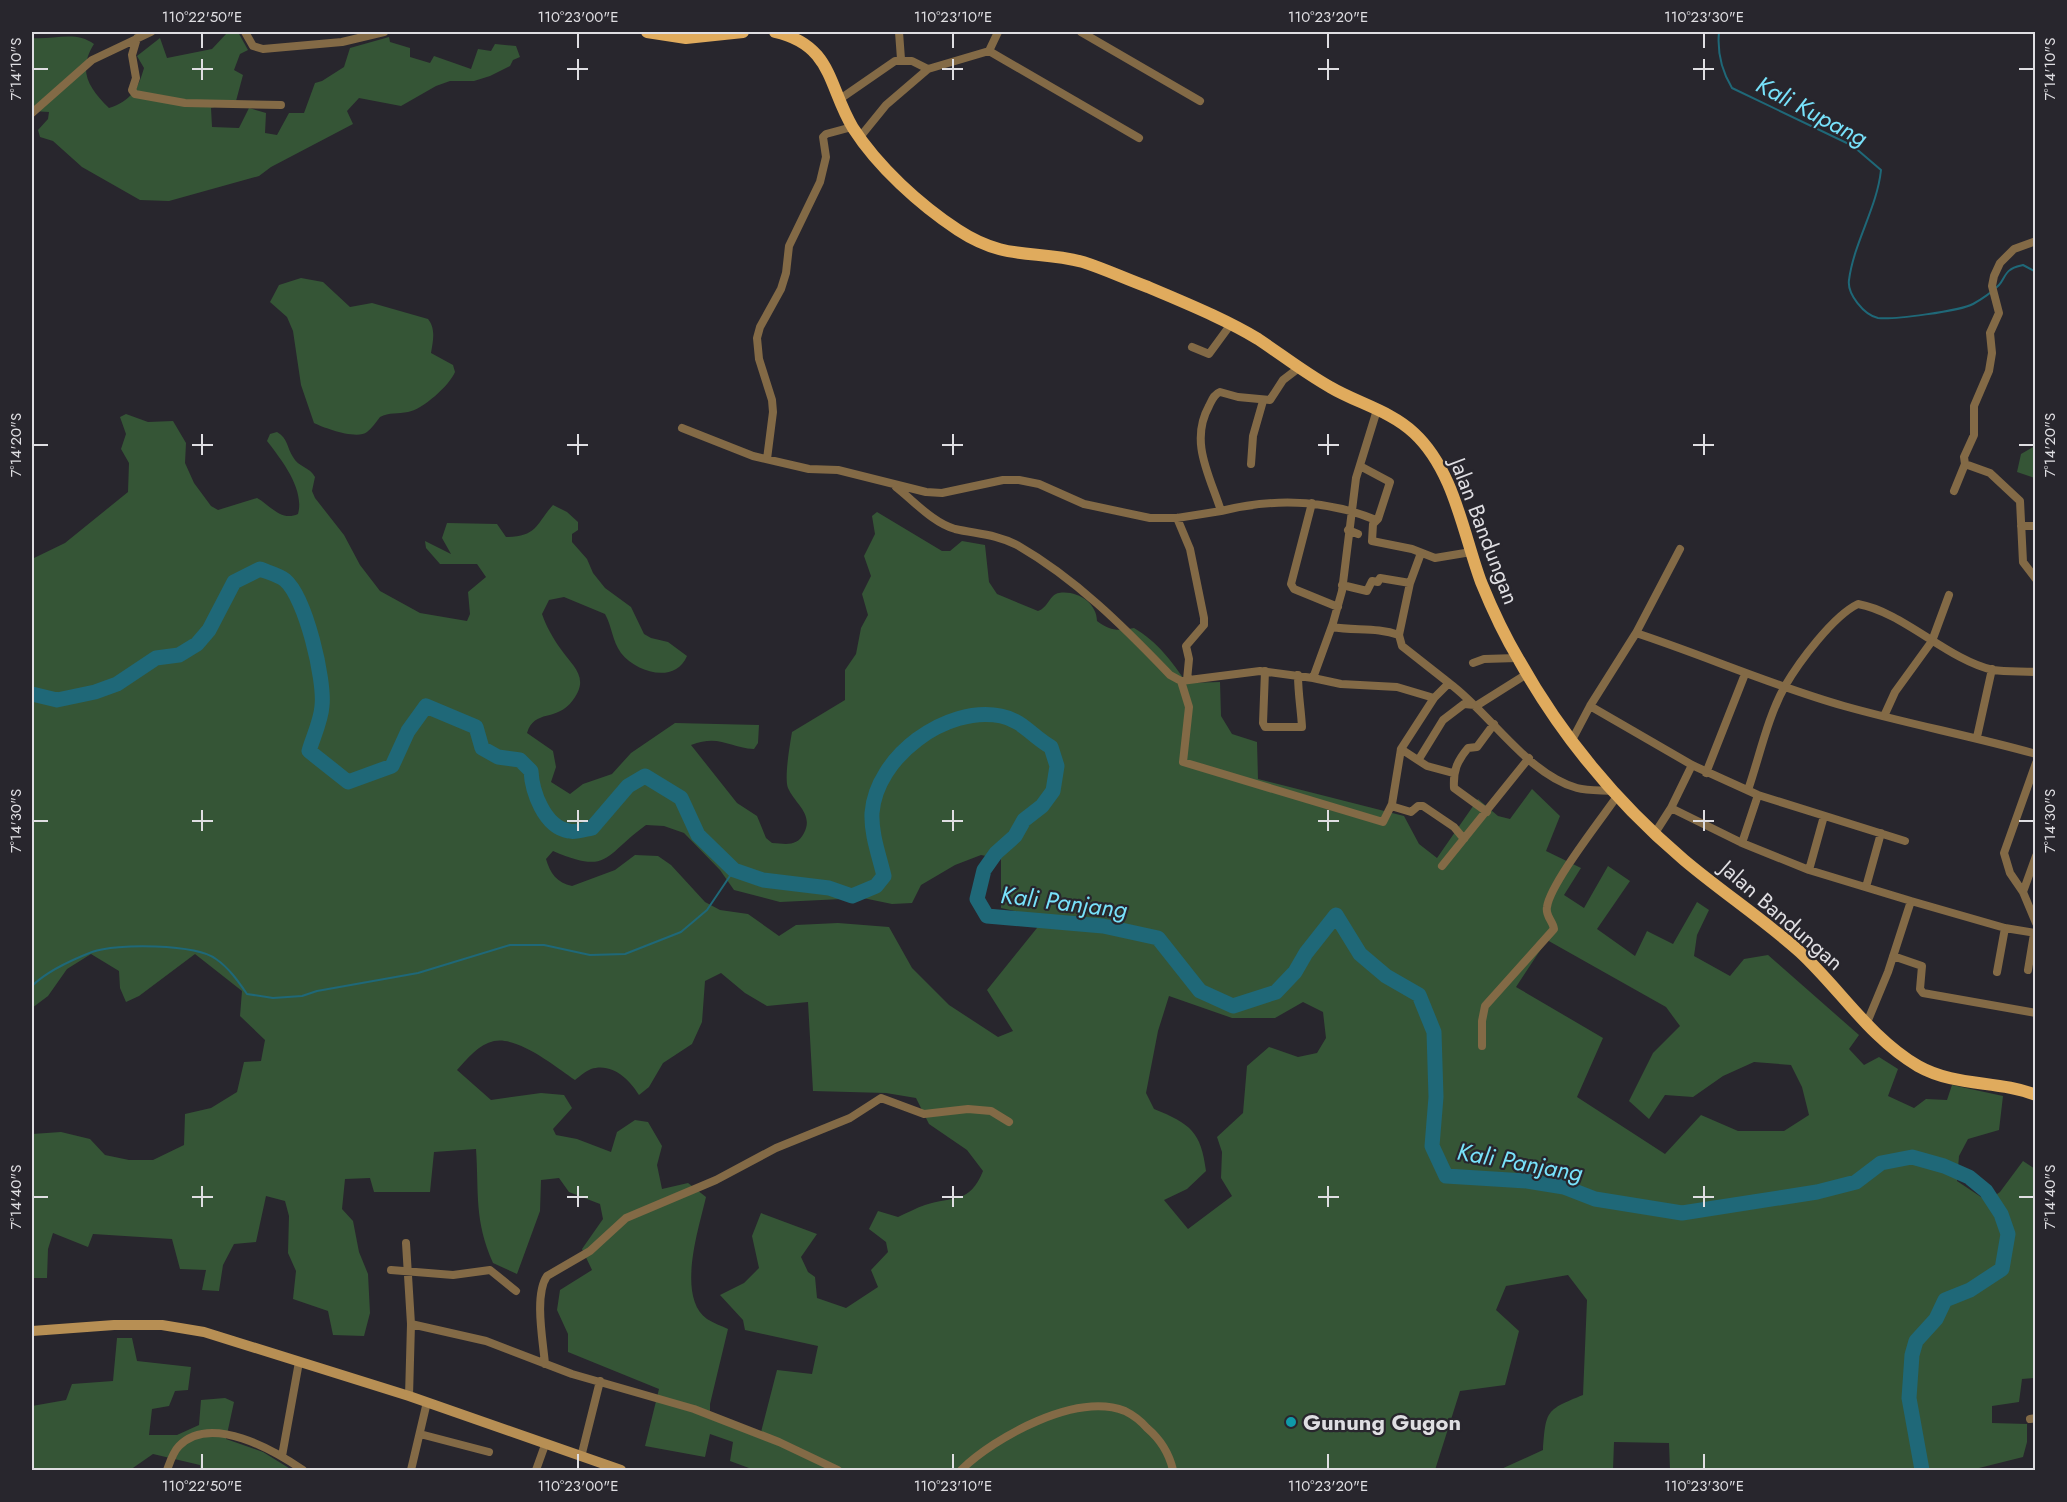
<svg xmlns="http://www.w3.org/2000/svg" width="2067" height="1502" font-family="Jost,sans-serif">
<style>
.green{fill:#355536;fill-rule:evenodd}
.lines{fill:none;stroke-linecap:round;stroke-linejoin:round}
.stream{stroke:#1f6878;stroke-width:2}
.river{stroke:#1f6878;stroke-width:15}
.street{stroke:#836a46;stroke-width:8}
.secondary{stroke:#b78f54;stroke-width:10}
.primary{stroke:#e0ab5d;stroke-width:12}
.ticks{fill:none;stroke:#dfdee2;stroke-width:2}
.culture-dot{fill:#0f9aa8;stroke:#28262d;stroke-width:2}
.labels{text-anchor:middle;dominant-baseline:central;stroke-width:4.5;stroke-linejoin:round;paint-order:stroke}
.street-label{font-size:22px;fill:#dfdee2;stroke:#28262d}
.poi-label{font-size:22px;font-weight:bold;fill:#dfdee2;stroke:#28262d;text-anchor:start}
.water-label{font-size:24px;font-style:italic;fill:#78e2fb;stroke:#28262d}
.neatline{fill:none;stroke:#dfdee2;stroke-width:2}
.ticks-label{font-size:15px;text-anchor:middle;fill:#dfdee2}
</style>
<rect width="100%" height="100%" fill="#28262d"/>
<path class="green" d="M238,32L248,50L240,54L234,70L243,75L236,101L211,108L212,127L239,128L249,108L266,113L265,133L277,135L289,113H304L315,83L322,81L344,67L350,48L389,37L390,42L410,48V57L430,63L434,56L471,69L478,49L491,51L495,44L516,46L520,57L513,60L510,66L490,76L474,81H450L436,86L401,106L359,98L347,111L353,124L271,167L259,176L169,201L140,200L82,167L53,141L40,137L38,130L48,119L49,112L32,111V38C53,40 76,30 94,44C77,71 89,88 109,108C131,101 138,89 144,68L137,56L160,38L167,58L212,49L227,33Z
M301,278L323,282L350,307L372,303L428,319C436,329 433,341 431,353L453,365L455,372C450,385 422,410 408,412C398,414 389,412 380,417C376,422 372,428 367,432C357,440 324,428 314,423L301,385L293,331L287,317L270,302L279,285Z
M126,414L148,422L173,421L186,443L185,463L194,483L211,506L218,510L257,498C270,505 281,522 298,514C305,489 281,459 267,441L270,434L277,432C288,438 287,448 293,457C298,467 310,467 315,477L312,491L315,498L344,535L360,565L380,591L420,613L467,621L470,614L468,592L486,577L477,564H440L426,548L425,541L451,554L442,538L447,523L497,524L506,537C537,537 536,524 553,505L567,512L578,522V530L572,534V542L587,559L593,573L605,588L631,607L644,634L651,638L668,642L687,656C675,684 637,673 621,653C612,641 612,626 605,614L564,597L549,600L542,614C546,626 553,638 560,648C573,667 590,677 573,700C556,723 535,708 527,733L553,751L556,767L551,782L570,794L583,784L612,774L631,753L675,723L759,725L758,743L754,749C729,748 720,734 691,745L737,803L757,816L766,838L772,843C786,844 797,847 804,833C814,814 795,804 788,788C784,778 790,744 792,732L845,700V670L856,654L861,628L868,615L862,594L871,576L864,556L875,534L872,516L877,512L942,551H950L962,541L985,545L989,582L997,594L1038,611C1048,608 1050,594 1059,593C1077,590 1097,603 1097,621C1110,631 1118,631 1134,628C1158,642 1171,661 1187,683L1220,682L1221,716L1232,734L1257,742L1258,779L1404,816L1419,844L1437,858L1478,799L1498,816L1510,819L1532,789L1560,816L1546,851L1581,868L1564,895L1584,908L1608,866L1630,881L1597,929L1635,956L1647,931L1673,944L1697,902L1709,910L1697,935L1694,956L1730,976L1744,959L1768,955L1859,1035L1849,1049L1864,1065L1879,1057L1898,1069L1888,1096L1914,1108L1926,1099L1947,1100L1952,1085L2003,1096L1999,1130L1968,1139L1959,1156L1957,1181L1987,1201L2000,1192L2023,1161L2035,1169V1378L2022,1379L2019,1402L1992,1406V1423L2027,1424V1442L2023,1457L1971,1470H1670L1669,1443L1614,1442L1613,1470H1499L1543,1450C1546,1410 1546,1410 1583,1395L1587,1300L1568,1275L1506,1286L1496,1310L1519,1331L1505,1385L1460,1391L1435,1470H750L749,1468L730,1461L733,1442L710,1434L705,1457L645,1446L659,1389L568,1352V1334L557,1310L560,1290L592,1270L582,1249L603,1219L600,1204L569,1192L559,1178L541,1180L540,1211L517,1274L493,1263C474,1220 479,1193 476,1149L434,1152L430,1192H374L370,1178L345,1179L342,1209L353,1221L359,1252L368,1274L370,1313L364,1336L333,1335L328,1311L293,1299L296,1271L288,1253L289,1216L285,1201L266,1196L256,1242L234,1244L223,1265L219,1291L202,1290L206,1270L180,1269L172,1239L93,1234L88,1247L53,1233L48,1249L47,1278H32V1134L61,1132L90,1139L105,1155L129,1160H153L184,1145L185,1114L211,1108L237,1092L244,1062L261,1061L265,1040L240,1016L242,991L195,954L139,996L126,1002L120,988L119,971L91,954L67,969L48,996L32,1008V559L65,543L128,492L129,463L121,449L126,434L120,417ZM646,825L664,826L684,833L720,870L734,890L780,902L863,898L892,904L912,903L921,885L955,865L981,855L1001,859V908L1045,918L987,990L1013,1031L998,1037L949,1005L912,968L889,927L838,923L796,925L779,936L748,914L720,910L705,902L671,865L658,856L635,855L615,870L572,886C557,883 550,873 546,859L553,851C610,875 603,856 646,825ZM1547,940L1666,1007L1680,1026L1653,1053L1629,1101L1649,1119L1665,1095L1693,1097L1723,1076L1754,1062L1791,1065L1802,1087L1809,1115L1784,1131H1738L1701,1115L1665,1154L1577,1097L1603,1038L1516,987ZM721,973L745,993L767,1006L808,1002L813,1091L886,1093L916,1098L929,1124L967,1150L983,1171C970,1204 953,1196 925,1205C916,1208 907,1213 898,1217L878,1211L869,1229L886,1242L888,1252L871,1270L878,1287L846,1308L817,1298L815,1277L808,1272L801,1257L817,1234L761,1213L752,1236L759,1268L744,1283L720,1295L743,1320L745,1330L818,1346L812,1374L777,1370L761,1432L710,1415V1404L728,1329C722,1326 713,1323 707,1319C676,1297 699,1228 706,1197L688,1183L662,1189L657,1165L662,1146L648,1122L635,1120L617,1132L611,1152L577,1139L556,1135L553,1129L572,1108L564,1095L541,1093L491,1100L457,1070C467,1059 479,1044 494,1041C518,1036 556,1067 575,1080C580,1076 586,1071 591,1069C612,1062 630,1080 639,1095L649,1087L663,1063L692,1044L702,1022L705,981ZM1169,996L1232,1018H1275L1303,1002L1323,1012L1326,1038L1317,1053L1298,1057L1269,1047L1247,1066L1243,1113L1217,1137L1222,1152L1221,1178L1232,1196L1188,1229L1164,1200L1187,1189L1206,1171C1201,1132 1191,1124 1154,1109L1146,1093L1158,1031Z
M2035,446V478L2017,472L2021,454Z
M117,1338H132L137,1361L191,1367L188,1390L175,1391L169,1406L152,1409L149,1435H177L199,1425L201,1400L225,1398L234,1402L226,1439L263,1452L292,1470H200V1465L153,1454L130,1470H32V1406L66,1400L72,1384L113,1381Z"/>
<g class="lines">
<path class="stream" d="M1719,32C1717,53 1721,70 1732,88L1853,146L1881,170C1877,208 1854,242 1849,280C1847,294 1864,315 1878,318C1892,320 1960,311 1973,304C1982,299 1992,292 1999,285C2003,281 2005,273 2010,270C2013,267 2019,266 2023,265L2036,272
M32,986C46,972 74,959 92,952C116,943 196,944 216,959C229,968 238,981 247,994L273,998L302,996L317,991L418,973L510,945H544L590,955L625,954L681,932L707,910L734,870"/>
<path class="river" d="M32,694L57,700L95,692L117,684L156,658L179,655L197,644L209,630L234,582L260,569C267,572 279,575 285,580C306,598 325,680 322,706C321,721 313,737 309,751L348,782L392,766L408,731L426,706L476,727L482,748L498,757L520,760L531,771C532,791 544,827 569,831C575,833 586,829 592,828L628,786L645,776L681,798L698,835L734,870L763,880L829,888L852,896L876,886L884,876C879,855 871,834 872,813C876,757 946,705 1001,716C1022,720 1033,737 1051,747L1057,766L1053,791L1042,806L1024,820L1015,836L996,853L984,870L977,899L987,916L1103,926L1158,938L1200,991L1233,1006L1276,992L1295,972L1306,953L1336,915L1360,954L1386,976L1419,995L1434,1032L1436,1097L1432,1146L1446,1176L1527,1181L1564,1187L1595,1199L1682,1213L1817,1192L1856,1182L1881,1163L1912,1157L1944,1166L1969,1177L1986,1191L2001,1214L2008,1234L2002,1269L1970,1290L1945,1300L1936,1319L1916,1341L1912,1355L1909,1398L1922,1470"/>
<path class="street" d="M245,32L253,46L263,49L342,42L384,32
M899,32L901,59
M1081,32L1200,101
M137,38L132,55L136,78L132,90L135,94L185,103L281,105
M989,51L1139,138
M840,99L895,61H912L928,69
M32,113L92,60L151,32
M860,137L886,105L928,69L989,51L998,32
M2036,241L2014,249L2000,263L1994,276L1992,286L1999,313L1990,333L1992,353L1989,371L1974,406V435L1964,457L1965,464L1990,473L2020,501L2023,562L2036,579
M1192,347L1209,354L1231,324
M1300,367L1283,380L1270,400L1238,397L1220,392C1214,394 1212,400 1209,406C1189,442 1210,476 1221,511C1274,498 1325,499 1376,520
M1377,410L1356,478L1342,591L1333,623L1313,678L1341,684L1397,687L1434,698L1449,683C1490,713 1527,774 1577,788C1588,791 1602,790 1614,791
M682,428L753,456L809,469L838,470L926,492L942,493L1003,480H1019L1039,484L1084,504L1150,518H1177L1221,511
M767,459L773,412L772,400L759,359L757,338L760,327L781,289L786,273L789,246L820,182L826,157L823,137L826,134L852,127
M1251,464L1253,436L1263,401
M1360,466L1390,482L1378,519L1373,524L1372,541L1412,549L1435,558L1471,552
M896,487C914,501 933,523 955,529C977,534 996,534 1017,545C1076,579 1123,626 1170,675L1181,681
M1954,491L1965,464
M1312,503L1291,584L1294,589L1338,607
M1177,518L1190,549L1204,618V625L1186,646L1189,659L1187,680
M2021,526H2036
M1348,530L1358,534
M1342,585L1367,591L1372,581L1378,582L1380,578L1410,583
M1332,627C1355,631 1377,627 1399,635L1402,646L1449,683
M1636,633L1680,549
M1399,635L1410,583L1421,553
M1473,663L1484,659L1517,658
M1265,671L1263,723L1265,727H1302C1301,709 1298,693 1298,675
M1313,678L1260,671L1181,681L1189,707L1183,762L1383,822L1392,804L1401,749L1434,698
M1476,706L1527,674
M1590,706L1692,765L1758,795L1905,841
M1885,714L1895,692L1932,641L1949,595
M1977,737L1992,669
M1571,742L1590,706L1636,633C1706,656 1773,686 1844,706C1908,724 1972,736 2036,754
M1401,749L1427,766L1453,773
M1419,759L1443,720L1464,704L1475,705
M2036,763L2004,853L2010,873L2023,892L2036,923
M1692,765L1671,808L1742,843L1809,870L1911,901L1888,972L1866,1025
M1706,773L1745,674
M1748,790C1759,758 1768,716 1785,686C1799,662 1833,616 1858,604C1903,612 1948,660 1993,670C2007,672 2022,671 2036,672
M1391,806L1411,812L1418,806H1423L1454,827L1464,839
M1487,812L1454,788C1453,771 1457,761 1468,748L1477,747L1494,724
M1655,833L1671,808
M1742,843L1758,795
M1442,866L1529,758
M1809,870L1824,816
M1866,887L1881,833
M2023,892L2036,856
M1911,901L2005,928L2036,933
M1893,956L1922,966L1920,989L1923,993L2036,1013
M2028,970L2034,934
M1997,972L2005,928
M1482,1046V1021L1485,1006L1554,929C1553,921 1545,916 1547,907C1550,884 1602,818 1618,795
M406,1243L411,1324L409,1396
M391,1270L453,1275L490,1270L516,1291
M411,1324L486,1341L572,1374L694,1409L779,1442L838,1470
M545,1364C543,1341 534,1295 547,1276L590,1251L626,1218L716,1180L776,1148L850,1118L881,1098L924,1114L968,1109L991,1111L1009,1122
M2030,1419L2036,1418
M420,1434L489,1452
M282,1456L299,1362
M581,1457L600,1381
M167,1470C170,1462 173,1452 179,1446C211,1413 275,1451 303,1470
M411,1470L427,1402
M536,1470L545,1445
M961,1470C995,1437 1076,1392 1125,1411C1133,1415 1141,1421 1147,1428C1160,1439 1169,1453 1173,1470"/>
<path class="secondary" d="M32,1331L114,1325H162L204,1332L409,1396L621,1470"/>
<path class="primary" d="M647,32L686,38L743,32
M775,32C833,45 828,87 853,128C878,167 920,205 958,230C1007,262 1034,249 1083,262C1105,269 1126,279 1148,287C1185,303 1223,318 1258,339C1282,355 1305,373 1330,387C1357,403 1391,411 1414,433C1454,470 1463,533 1481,582C1492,609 1504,635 1519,660C1562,737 1617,803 1684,860C1722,892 1763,919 1800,952C1840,989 1870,1038 1918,1066C1955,1087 1998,1080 2036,1095"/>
</g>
<path class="ticks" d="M202,33V48M578,33V48M953,33V48M1328,33V48M1704,33V48M202,59V80M578,59V80M953,59V80M1328,59V80M1704,59V80M33,69H48M192,69H213M567,69H588M942,69H963M1318,69H1339M1693,69H1714M2019,69H2034M202,434V455M578,434V455M953,434V455M1328,434V455M1704,434V455M33,445H48M192,445H213M567,445H588M942,445H963M1318,445H1339M1693,445H1714M2019,445H2034M202,810V831M578,810V831M953,810V831M1328,810V831M1704,810V831M33,821H48M192,821H213M567,821H588M942,821H963M1318,821H1339M1693,821H1714M2019,821H2034M202,1186V1207M578,1186V1207M953,1186V1207M1328,1186V1207M1704,1186V1207M33,1197H48M192,1197H213M567,1197H588M942,1197H963M1318,1197H1339M1693,1197H1714M2019,1197H2034M202,1454V1469M578,1454V1469M953,1454V1469M1328,1454V1469M1704,1454V1469"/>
<circle class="culture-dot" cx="1291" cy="1422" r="6"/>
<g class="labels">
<g class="street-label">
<text transform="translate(1485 531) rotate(69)">Jalan Bandungan</text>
<text transform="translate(1782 915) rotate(41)">Jalan Bandungan</text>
</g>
<g class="poi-label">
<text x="1303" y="1422">Gunung Gugon</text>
</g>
<g class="water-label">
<text transform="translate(1812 111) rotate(28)">Kali Kupang</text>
<text transform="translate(1064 902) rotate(7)">Kali Panjang</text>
<text transform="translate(1520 1162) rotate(10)">Kali Panjang</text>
</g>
</g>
<rect width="2067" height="1502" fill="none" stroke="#28262d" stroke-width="66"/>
<rect x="33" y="33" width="2001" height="1436" class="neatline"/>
<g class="ticks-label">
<text x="202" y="22">110°22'50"E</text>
<text x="578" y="22">110°23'00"E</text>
<text x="953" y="22">110°23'10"E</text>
<text x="1328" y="22">110°23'20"E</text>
<text x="1704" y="22">110°23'30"E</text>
<text transform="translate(16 69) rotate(-90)" y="5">7°14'10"S</text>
<text transform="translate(2050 69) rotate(-90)" y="5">7°14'10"S</text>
<text transform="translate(16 445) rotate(-90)" y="5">7°14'20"S</text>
<text transform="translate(2050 445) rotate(-90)" y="5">7°14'20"S</text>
<text transform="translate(16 821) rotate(-90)" y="5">7°14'30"S</text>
<text transform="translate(2050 821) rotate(-90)" y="5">7°14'30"S</text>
<text transform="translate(16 1197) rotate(-90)" y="5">7°14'40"S</text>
<text transform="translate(2050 1197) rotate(-90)" y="5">7°14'40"S</text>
<text x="202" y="1491">110°22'50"E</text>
<text x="578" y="1491">110°23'00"E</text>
<text x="953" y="1491">110°23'10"E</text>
<text x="1328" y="1491">110°23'20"E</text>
<text x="1704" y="1491">110°23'30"E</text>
</g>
</svg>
